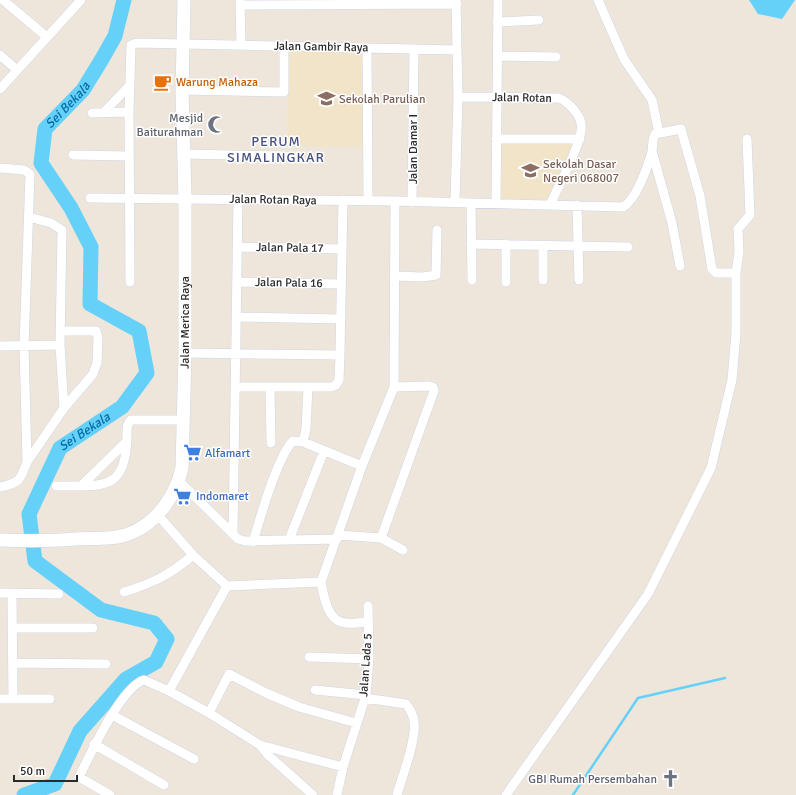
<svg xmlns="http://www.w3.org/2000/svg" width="796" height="795" font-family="Signika,sans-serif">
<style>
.education{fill:#f1e4c9}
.water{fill:#65d1f9}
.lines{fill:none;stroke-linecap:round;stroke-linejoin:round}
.stream{stroke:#65d1f9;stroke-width:2.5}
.river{stroke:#65d1f9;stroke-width:15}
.street-casing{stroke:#d0d4e5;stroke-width:10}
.secondary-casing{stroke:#d0d4e5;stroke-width:14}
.street{stroke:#fff;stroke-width:9}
.secondary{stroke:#fff;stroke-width:13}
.labels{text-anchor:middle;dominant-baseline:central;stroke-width:3;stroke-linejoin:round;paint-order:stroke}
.street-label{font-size:12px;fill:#2a2a2a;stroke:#fff}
.food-label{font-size:12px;fill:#c56008;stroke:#fff;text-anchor:start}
.education-label{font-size:12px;fill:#785e54;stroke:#fff;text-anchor:start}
.worship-label{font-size:12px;fill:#5b616d;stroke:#fff;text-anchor:end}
.shop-label{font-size:12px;fill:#366cbe;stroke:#fff;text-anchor:start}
.water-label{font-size:13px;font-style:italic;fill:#026ea7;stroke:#fff}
.quarter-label{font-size:14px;letter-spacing:1px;fill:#47517f;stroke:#fff}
</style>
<rect width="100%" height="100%" fill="#eee6db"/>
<path class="education" d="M289,51L364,52V147L287,146Z
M575,140L550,201H497V141Z"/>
<path class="water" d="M749,0H795L782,19L758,14Z"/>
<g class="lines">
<path class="stream" d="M573,795L638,698L725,678"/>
<path class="river" id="s1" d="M24,795L55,784L80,731L126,679L156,662L167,639L154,623L101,610L35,561L29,514L60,448L122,407L147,373L139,331L90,304L91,247L71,208L41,163L45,129L83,90L102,59L115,36L124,0"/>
<defs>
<path id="street" d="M3,0L47,37
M240,0L241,45
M598,0L624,59L652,100L659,133
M240,5L457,4
M497,22L539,20
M367,48L368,201
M0,55L17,70
M498,56L556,57
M0,89L81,0
M182,90L284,92V47
M458,97L559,98C568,102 579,113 581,123C585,139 557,188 550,205
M104,112L130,85
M92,113L129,112
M496,139H580
M652,151L672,223L680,266
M184,154L285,156
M73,155L129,156
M0,168L24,170L30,174L24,346L27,462C20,480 20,483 0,487
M90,198L395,201L623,207C637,199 647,168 652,152C653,146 652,140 655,134L681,129L700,196L712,269L716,273H736
M412,202L414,49
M455,202L458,97L456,0
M496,203L498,0
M471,204L472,280
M577,205L579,280
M29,217L51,223L62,230L60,345L64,408
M471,244L628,247
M506,244V282
M543,246V280
M239,247L342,249
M395,276L423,277L436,275L437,230
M130,282L129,112L131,45L137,43L457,50
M237,282L341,284
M237,317L341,319
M0,346L60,345
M185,353L340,355
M235,387H331L336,385L339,380L340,355L343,200
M270,387L271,443
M303,442L306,429L308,387
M27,462L64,408L93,374L97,363L98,338L96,331H60
M179,481L238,539L245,541L337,539
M82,485L127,441
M56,486C101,485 126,493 127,437C127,431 126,424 131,420H184
M157,514L193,555L227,586L321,582L362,466L394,387L395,201
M233,533L238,200
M338,535L381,538L403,550
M381,538L434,391L433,387L429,386L394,387
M289,540L324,451
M253,542C260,519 277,457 293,441L303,442L362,466
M321,582C324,596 327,622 346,623C353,624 361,622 369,622
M124,592C153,583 170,575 193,555
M0,593L59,594
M12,593L13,699
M12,628H93
M309,657L369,659
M13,663L106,664
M315,690L366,695
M169,691L227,586
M365,698L406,704C410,709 413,714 414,721C417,738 402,777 397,795
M0,699H50
M209,713L229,674L266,693L299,707L356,723
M112,715L194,759
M94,744L164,785
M260,745L268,755L313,795
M110,795L79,777C90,755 121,687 144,680L169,691L209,713L260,745L343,767
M337,795L343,767L366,695L369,659L368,606
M506,795L648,594L711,468L732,380L736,333V273L739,252L738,229L750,215L747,139"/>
<g id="secondary">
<path id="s2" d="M0,540C26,541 51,541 76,539C94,538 115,540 131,533C158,522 176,495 182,468L185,353V198L182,90L184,0"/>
</g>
</defs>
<use href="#street" class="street-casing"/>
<use href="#secondary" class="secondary-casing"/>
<use href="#street" class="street"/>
<use href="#secondary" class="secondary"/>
</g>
<defs>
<symbol id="cafe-bare" viewBox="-9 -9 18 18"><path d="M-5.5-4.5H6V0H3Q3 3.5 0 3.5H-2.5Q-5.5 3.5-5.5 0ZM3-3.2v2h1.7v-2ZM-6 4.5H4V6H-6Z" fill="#e8710a" stroke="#fff" stroke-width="2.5" paint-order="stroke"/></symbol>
<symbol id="school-bare" viewBox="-9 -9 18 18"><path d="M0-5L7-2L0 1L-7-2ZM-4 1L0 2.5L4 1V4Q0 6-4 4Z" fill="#8d6e63" stroke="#fff" stroke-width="2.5" paint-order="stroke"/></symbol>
<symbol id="mosque-bare" viewBox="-9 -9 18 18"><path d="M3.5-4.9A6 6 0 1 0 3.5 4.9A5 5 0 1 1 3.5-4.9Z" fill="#6b7280" stroke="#fff" stroke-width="2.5" paint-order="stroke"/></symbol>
<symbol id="supermarket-bare" viewBox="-9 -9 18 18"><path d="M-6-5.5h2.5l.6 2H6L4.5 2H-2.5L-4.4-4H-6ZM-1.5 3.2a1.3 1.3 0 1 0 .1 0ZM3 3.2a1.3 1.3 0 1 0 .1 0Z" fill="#3f7fe0" stroke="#fff" stroke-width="2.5" paint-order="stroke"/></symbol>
<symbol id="church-bare" viewBox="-9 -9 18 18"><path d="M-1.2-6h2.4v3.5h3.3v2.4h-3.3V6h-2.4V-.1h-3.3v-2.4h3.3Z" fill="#6b7280" stroke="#fff" stroke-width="2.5" paint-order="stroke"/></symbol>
</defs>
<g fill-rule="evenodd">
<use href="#cafe-bare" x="150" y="70" width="25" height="25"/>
<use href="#school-bare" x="314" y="86" width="25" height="25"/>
<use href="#mosque-bare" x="204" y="112" width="25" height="25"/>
<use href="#school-bare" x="518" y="158" width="25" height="25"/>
<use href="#supermarket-bare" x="180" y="440" width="25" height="25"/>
<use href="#supermarket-bare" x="170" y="484" width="25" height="25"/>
<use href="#church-bare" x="658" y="766" width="25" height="25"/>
</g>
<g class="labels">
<g class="street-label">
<text transform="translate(321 47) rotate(1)">Jalan Gambir Raya</text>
<text transform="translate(522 98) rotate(1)">Jalan Rotan</text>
<text transform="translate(413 149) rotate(-90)">Jalan Damar I</text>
<text transform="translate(273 200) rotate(1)">Jalan Rotan Raya</text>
<text transform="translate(290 248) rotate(1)">Jalan Pala 17</text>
<text transform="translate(289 283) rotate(1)">Jalan Pala 16</text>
<text stroke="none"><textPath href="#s2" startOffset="363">Jalan Merica Raya</textPath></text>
<text transform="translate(366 665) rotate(-86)">Jalan Lada 5</text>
</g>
<g class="food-label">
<text x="176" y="82">Warung Mahaza</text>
</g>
<g class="education-label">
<text x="339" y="99">Sekolah Parulian</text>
<text x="543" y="164">Sekolah Dasar<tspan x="543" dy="14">Negeri 068007</tspan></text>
</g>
<g class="worship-label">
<text x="203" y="118">Mesjid<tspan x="203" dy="14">Baiturahman</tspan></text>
<text x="657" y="779">GBI Rumah Persembahan</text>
</g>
<g class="shop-label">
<text x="205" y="453">Alfamart</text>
<text x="196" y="496">Indomaret</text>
</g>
<g class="water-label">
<text stroke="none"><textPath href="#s1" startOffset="936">Sei Bekala</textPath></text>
<text stroke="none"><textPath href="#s1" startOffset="528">Sei Bekala</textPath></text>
</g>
<g class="quarter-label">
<text x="276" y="141">PERUM<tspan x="276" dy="16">SIMALINGKAR</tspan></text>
</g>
</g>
<path d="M14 775v6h63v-6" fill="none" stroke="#2a2a2a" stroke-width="2"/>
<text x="20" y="775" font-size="12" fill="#2a2a2a" stroke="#ffffff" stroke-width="3" paint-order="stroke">50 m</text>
</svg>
